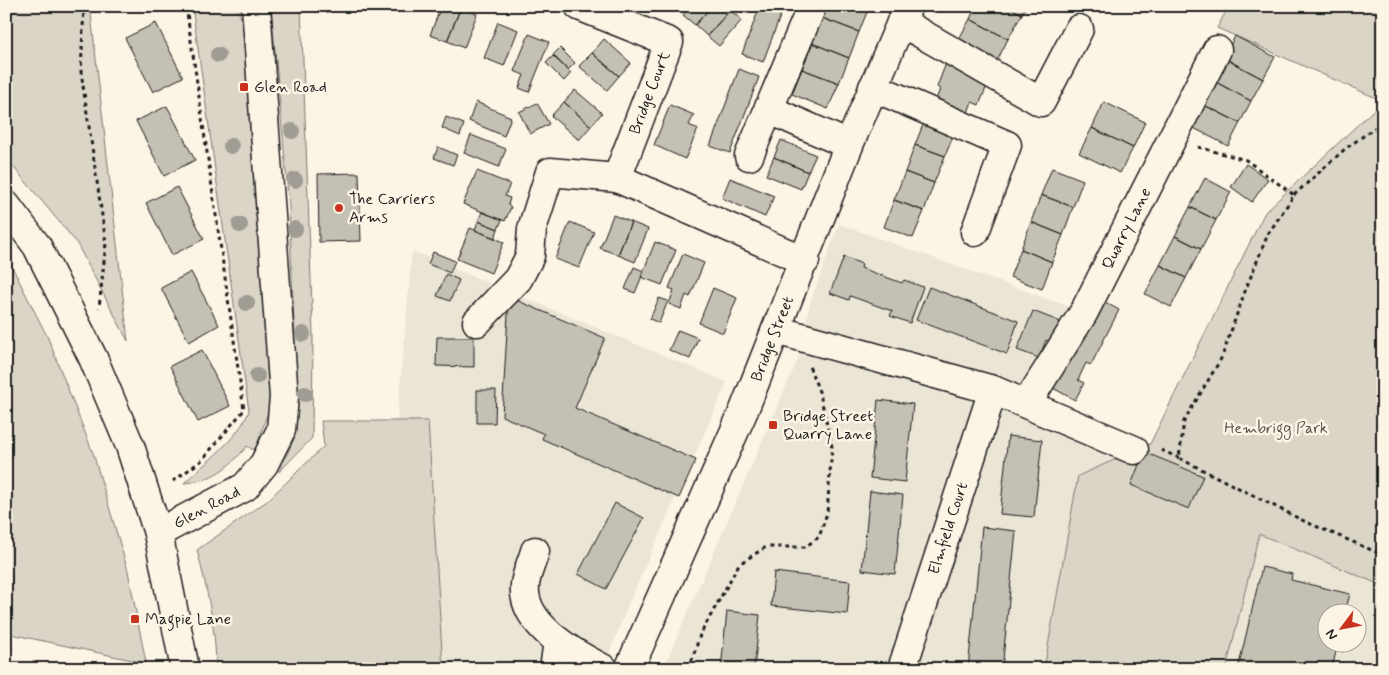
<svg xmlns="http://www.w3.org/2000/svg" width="1389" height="675" font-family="Mynerve,sans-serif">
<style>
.built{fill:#ebe5d6;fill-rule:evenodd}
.green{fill:#dbd5c8;stroke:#7c7872}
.building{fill:#c4c0b3;stroke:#1c1c1c}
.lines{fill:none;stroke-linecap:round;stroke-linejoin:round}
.minor-casing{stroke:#1c1c1c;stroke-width:31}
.major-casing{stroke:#1c1c1c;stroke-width:31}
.path{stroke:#1c1c1c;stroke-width:3;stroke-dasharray:4 4;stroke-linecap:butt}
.minor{stroke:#fcf5e5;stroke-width:28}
.major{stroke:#fcf5e5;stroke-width:28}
.tree{fill:#a09c93}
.poi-dot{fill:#c8321e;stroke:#fcf5e5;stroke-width:2}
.labels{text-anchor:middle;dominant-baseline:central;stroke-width:5;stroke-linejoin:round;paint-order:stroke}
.poi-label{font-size:16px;fill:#1c1c1c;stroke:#fcf5e5;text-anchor:start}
.street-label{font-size:16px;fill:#1c1c1c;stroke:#fcf5e5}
.park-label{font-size:16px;fill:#555450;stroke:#fcf5e5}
</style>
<rect width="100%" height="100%" fill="#fcf5e5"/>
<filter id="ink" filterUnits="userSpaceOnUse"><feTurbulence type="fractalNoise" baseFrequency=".02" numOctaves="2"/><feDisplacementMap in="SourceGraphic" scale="10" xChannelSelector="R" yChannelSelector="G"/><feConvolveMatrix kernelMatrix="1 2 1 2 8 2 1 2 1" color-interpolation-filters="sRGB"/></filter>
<g filter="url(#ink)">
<path class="built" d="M839,224L1084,312L1028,403L1134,450L1078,476L1044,669H663L798,359L810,303Z
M412,251L727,382L628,605L603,669H443L428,421H397Z
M1259,534L1383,586V669H1226ZM1326,612H1356V642H1326Z"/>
<path class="green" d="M6,6H90L128,341L76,242L6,158Z
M192,6H237L243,25L270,406L255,451L247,446C230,467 212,481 184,483C204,464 240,437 249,411Z
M271,6H301L313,335L312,438L279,472L294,439L297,393L289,205Z
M1229,6H1383V101L1217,28Z
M1383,101V586L1259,534L1226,669H1044L1078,476L1150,444L1265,212Z
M6,255L48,338L93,453L128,571L146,663L6,633Z
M321,421H428L443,669H216C216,629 207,588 197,550L267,501L324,446Z"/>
<path class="building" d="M140,6H152L143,11Z
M441,6L461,7L447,41L430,35Z
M690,6H712L695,25L683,15Z
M712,6H726L730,10L707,36L695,25Z
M760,6H784L763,62L742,54Z
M827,6H867L869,7L859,32L822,18Z
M976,6H1007L1022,14L1008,39L970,19Z
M1007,6H1026L1022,14Z
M461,7L477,14L464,48L447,41Z
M730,10L742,20L719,46L707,36Z
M822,18L859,32L849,58L812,43Z
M970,19L1008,39L995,65L956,44Z
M498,22L518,30L504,66L484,58Z
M156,23L183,77L153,92L125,38Z
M529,34L549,42L529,92L519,88L524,75L514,71Z
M1235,36L1275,57L1263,79L1224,58Z
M604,39L631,63L619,76L592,53Z
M812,43L849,58L839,83L802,69Z
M560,48L575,63L568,70L553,55Z
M592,53L619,76L607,90L579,66Z
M553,56L571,73L564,81L546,63Z
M1224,58L1263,79L1251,101L1212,80Z
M946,63L989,81L979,105L972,102L967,115L935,102L940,89L937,87Z
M739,69L759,77L730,153L710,146Z
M802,69L839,83L828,109L792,94Z
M1212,80L1251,101L1240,123L1200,103Z
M575,90L602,113L591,126L564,102Z
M476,102L511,117L504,136L469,121Z
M564,102L591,126L579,140L551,116Z
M1104,102L1145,122L1133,148L1092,128Z
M537,103L549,124L530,134L519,112Z
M1200,103L1240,123L1228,146L1188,125Z
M670,105L694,115L689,125L698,129L685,159L654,145Z
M167,106L195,160L164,176L136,121Z
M446,117L464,124L460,136L442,128Z
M926,117L956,129L945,156L915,145Z
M1092,128L1133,148L1120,173L1079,153Z
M471,135L506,149L499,167L464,153Z
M781,140L816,155L808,172L774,157Z
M915,145L945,156L934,183L905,172Z
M438,147L457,155L453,165L434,158Z
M774,157L808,172L801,189L766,175Z
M1246,164L1268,179L1252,202L1231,187Z
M1052,168L1083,180L1073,207L1041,195Z
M477,171L510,184L505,196L510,198L508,205L511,207L505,221L463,204Z
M905,172L934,183L924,211L894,200Z
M359,173L361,241L319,242L318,174Z
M730,178L774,196L765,217L722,198Z
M1205,178L1231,192L1216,220L1190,207Z
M177,187L204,239L172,255L146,203Z
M1041,195L1073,207L1063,235L1031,222Z
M894,200L924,211L913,238L884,227Z
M1190,207L1216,220L1201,249L1175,236Z
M482,212L502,220L498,229L478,221Z
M613,215L631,222L618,255L600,248Z
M478,221L498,229L495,238L475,230Z
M570,222L594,232L579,268L555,259Z
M631,222L648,229L635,262L618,255Z
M1031,222L1063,235L1052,262L1021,249Z
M470,228L504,242L491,273L457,259Z
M1175,236L1201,249L1186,278L1160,265Z
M655,242L676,250L662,285L641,277Z
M1021,249L1052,262L1042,289L1010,277Z
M433,252L455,261L450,273L428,264Z
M683,254L704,263L690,297L686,295L681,309L669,304L674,290L669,288Z
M844,257L862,264L861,268L902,283L904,280L923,287L910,323L890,316L892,311L850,296L849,300L830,293Z
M1160,265L1186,278L1171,307L1145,294Z
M634,267L644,271L635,293L625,289Z
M191,272L219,325L189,342L161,288Z
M446,274L459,280L450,301L437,296Z
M929,287L1018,321L1007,354L916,320Z
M713,288L737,298L723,333L699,323Z
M509,297L605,338L575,408L696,460L679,498L542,439L544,434L502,416Z
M659,298L668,301L659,323L650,319Z
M1097,298L1119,310L1091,365L1086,363L1078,380L1084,383L1075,400L1051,387Z
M1033,311L1071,326L1063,347L1046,340L1039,358L1017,350Z
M678,330L698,338L690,359L669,350Z
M437,337H474V367L436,366Z
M202,350L230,406L198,422L170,366Z
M477,390H496L495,423H477Z
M878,400L913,404L905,482L870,478Z
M1008,436L1042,440L1034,517L1000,514Z
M1144,452L1203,476L1189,509L1131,485Z
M870,491L903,495L895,574L862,570Z
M615,503L644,518L606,589L578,574Z
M982,527L1016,531L1002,669H968Z
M1262,567L1292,574L1291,580L1350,594L1345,612H1326V642H1338L1332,669H1238Z
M774,572L850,581L847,614L771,606Z
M727,611L760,615L754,669H721Z"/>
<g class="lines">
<defs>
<g id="minor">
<path d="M579,6L669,42L617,178L805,261"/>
<path d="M901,22L1041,102L1079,29"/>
<path d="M873,87L1007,145L975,232"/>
<path d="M768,109L849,145"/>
<path d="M749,156L812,6"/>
<path d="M6,205L37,246L93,358L130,446L158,533L185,669"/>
<path d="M477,322L518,279L530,256L532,229L550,172L617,178"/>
<path d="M776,330L993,390L1134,450"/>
<path id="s1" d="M1027,403L1084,312L1217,50"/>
<path id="s2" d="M158,533L245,487L264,464L281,430L284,397L256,6"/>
<path d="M535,551C532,562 526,574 525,585C521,624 574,654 604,669"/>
<path d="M554,669L558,641"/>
<path id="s3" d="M902,669L993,390"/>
</g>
<g id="major">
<path id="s4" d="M629,669L744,410L849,145L908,6"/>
</g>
</defs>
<use href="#minor" class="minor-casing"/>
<use href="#major" class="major-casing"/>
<path class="path" d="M84,6L81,72L106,243L99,308
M1198,147L1246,160L1294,195L1268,234L1245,291L1222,357L1184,421L1179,458L1304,521L1383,555
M1294,195L1345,149L1383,122
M1161,450L1179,458
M173,481L201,461L244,410L186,6
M689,669L700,635L739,564L766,547H805L819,537L827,513L832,447L820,394L809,366"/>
<use href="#minor" class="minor"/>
<use href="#major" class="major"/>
</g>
<g class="tree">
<circle cx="218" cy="55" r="8"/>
<circle cx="292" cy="131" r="8"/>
<circle cx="231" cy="146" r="8"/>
<circle cx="295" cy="180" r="8"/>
<circle cx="240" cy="225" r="8"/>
<circle cx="295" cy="229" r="8"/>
<circle cx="247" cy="303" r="8"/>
<circle cx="303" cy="334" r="8"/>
<circle cx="257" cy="376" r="8"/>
<circle cx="305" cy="394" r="8"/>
</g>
</g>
<g class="poi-dot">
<rect x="239" y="82" width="10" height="10" rx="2.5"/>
<circle cx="339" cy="208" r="5"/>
<rect x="768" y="420" width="10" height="10" rx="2.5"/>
<rect x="130" y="614" width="10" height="10" rx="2.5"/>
</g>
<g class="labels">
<g class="poi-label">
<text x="254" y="87">Glen Road</text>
<text x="349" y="199">The Carriers<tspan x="349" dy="18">Arms</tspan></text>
<text x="783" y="416">Bridge Street<tspan x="783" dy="18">Quarry Lane</tspan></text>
<text x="145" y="619">Magpie Lane</text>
</g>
<g class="street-label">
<text transform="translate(650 93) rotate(-69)">Bridge Court</text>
<text stroke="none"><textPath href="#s1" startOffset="201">Quarry Lane</textPath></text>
<text stroke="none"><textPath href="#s4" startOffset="360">Bridge Street</textPath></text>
<text stroke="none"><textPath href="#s2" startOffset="55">Glen Road</textPath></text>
<text stroke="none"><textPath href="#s3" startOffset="148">Elmfield Court</textPath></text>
</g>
<g class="park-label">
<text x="1276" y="428">Hembrigg Park</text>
</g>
</g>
<rect width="1389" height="675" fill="none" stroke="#fcf5e5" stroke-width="25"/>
<rect x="12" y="12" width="1364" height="650" fill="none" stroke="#1c1c1c" stroke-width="2" filter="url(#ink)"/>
<g transform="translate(1342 628) rotate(238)"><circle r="24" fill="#fcf5e5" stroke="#a29e95"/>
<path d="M0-4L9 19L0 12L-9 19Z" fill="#c8321e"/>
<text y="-8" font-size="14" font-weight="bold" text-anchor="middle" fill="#1c1c1c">N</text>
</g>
</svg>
